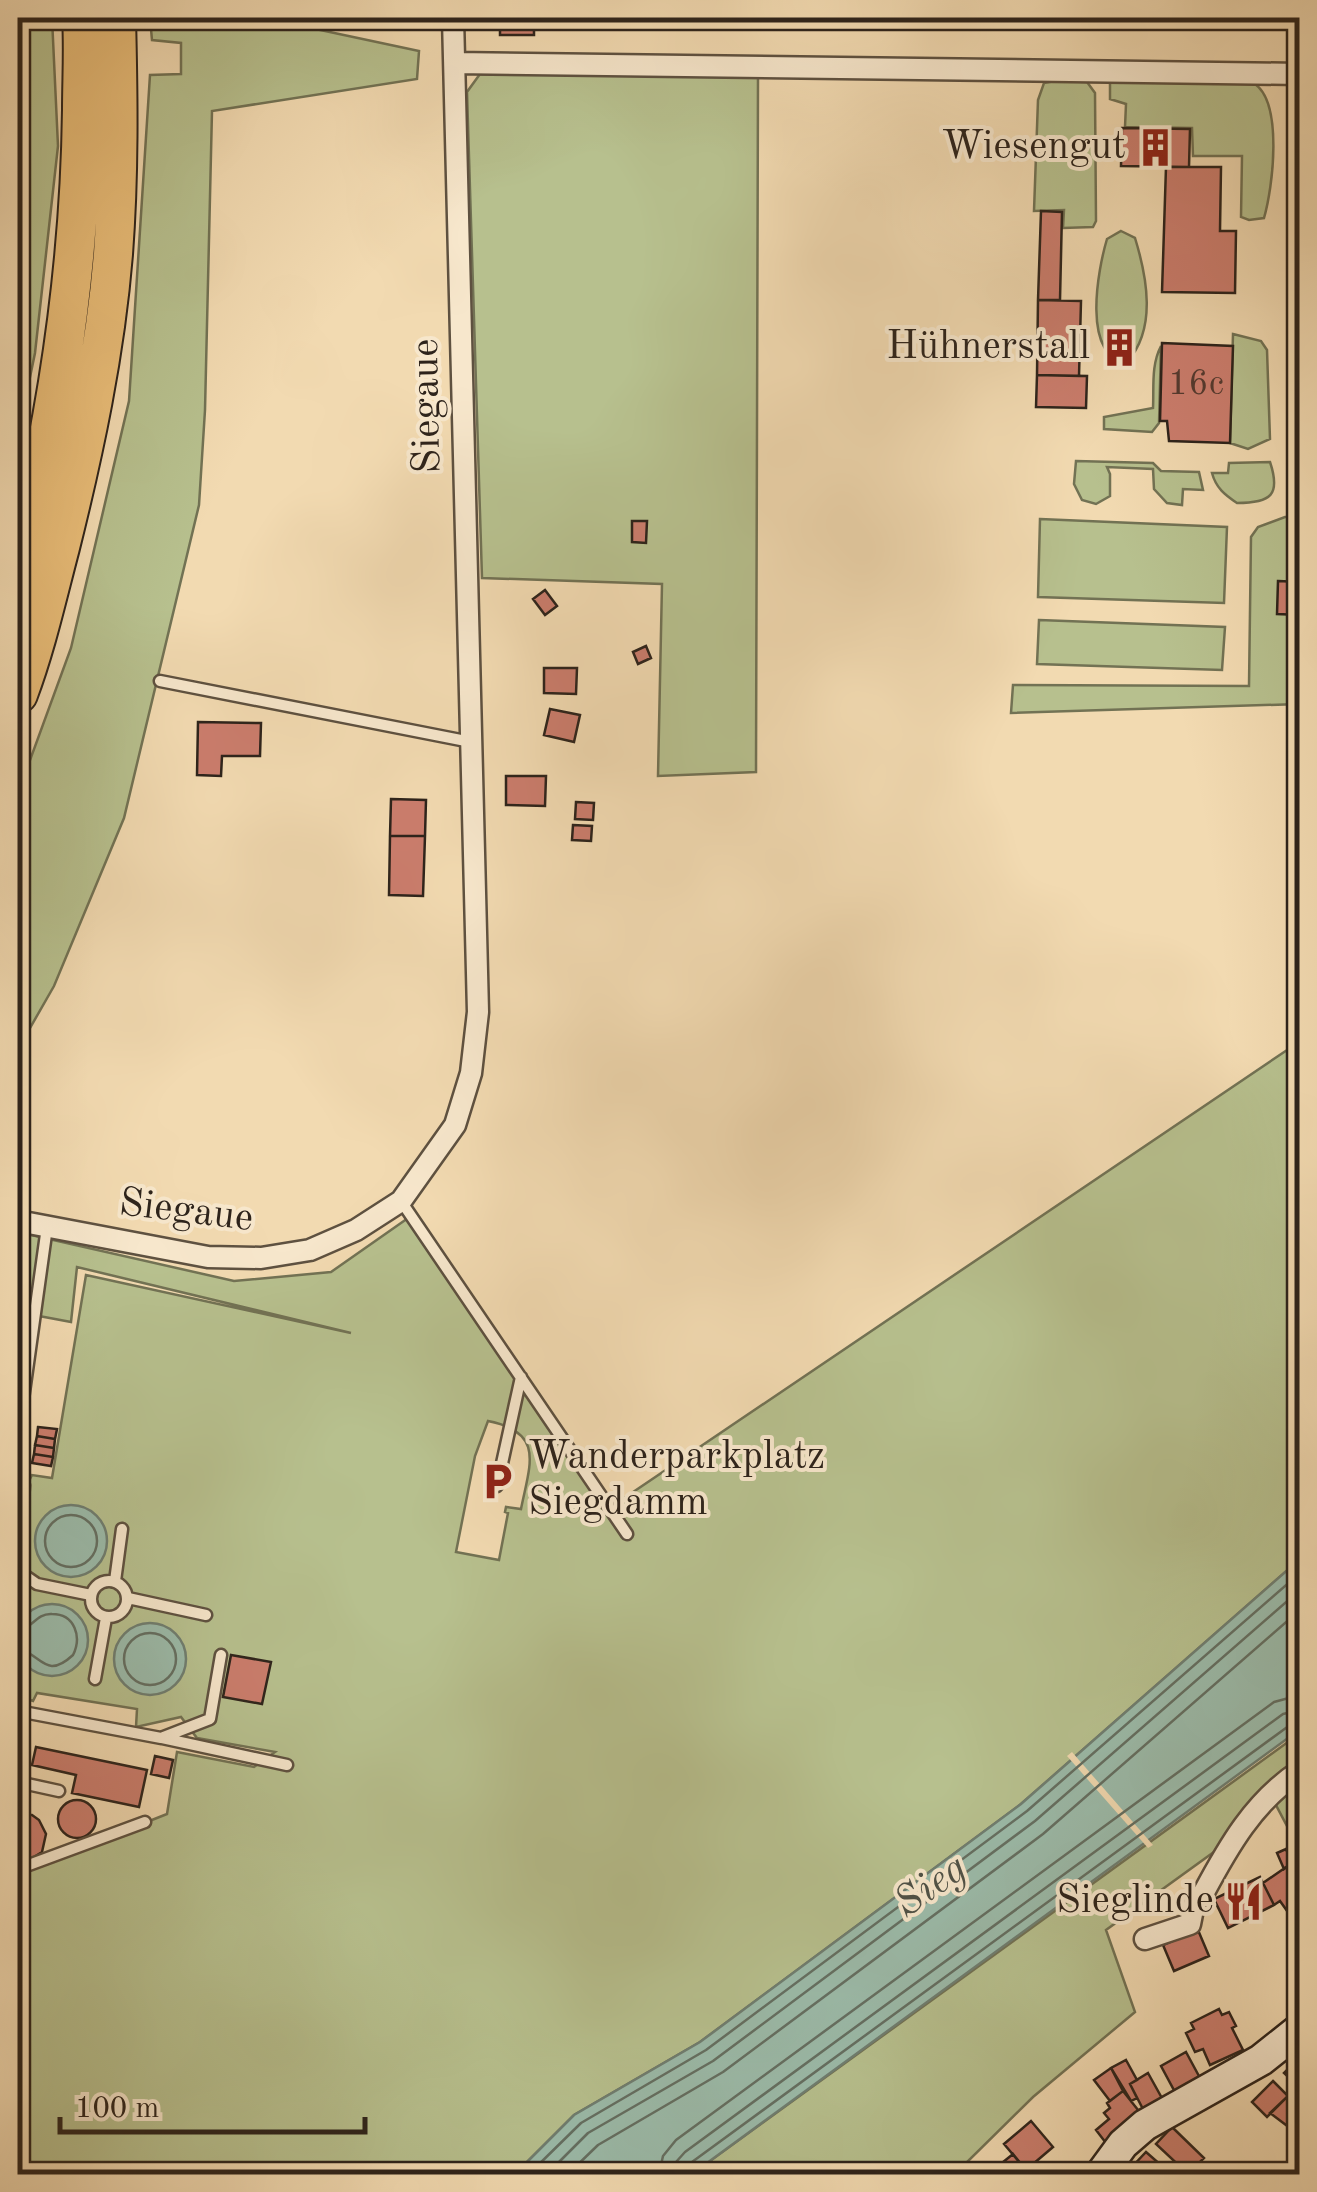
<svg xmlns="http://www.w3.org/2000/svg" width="1317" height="2192" font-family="'Old Standard TT',serif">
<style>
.green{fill:#b7c08e;stroke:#727254;stroke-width:2.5;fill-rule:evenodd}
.water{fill:#9bbbaa;stroke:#6f7e71;stroke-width:2.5}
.pier{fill:#f2dab1}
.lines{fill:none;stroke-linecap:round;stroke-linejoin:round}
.shore{stroke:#646f62;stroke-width:2.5}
.building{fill:#cb7d6d;stroke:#2d231b;stroke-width:2.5}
.service-casing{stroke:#5e5140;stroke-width:15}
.minor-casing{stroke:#5e5140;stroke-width:25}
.secondary-casing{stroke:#2d231b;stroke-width:35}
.motorway-casing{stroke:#2d231b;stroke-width:42}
.service{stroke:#f7e7cc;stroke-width:10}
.minor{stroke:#f7e7cc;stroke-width:20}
.secondary{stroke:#f7e7cc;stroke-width:30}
.motorway{stroke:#e9bd78;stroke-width:38}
.labels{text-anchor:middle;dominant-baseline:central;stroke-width:8;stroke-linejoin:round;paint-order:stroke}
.number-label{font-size:35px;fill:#543a30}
.poi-label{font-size:40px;fill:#2d231b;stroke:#f7e7cc;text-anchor:end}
.street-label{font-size:40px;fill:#2d231b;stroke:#f7e7cc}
.water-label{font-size:42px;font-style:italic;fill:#4e5146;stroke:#f7e7cc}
</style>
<rect width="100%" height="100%" fill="#f2dab1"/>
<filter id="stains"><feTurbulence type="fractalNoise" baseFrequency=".002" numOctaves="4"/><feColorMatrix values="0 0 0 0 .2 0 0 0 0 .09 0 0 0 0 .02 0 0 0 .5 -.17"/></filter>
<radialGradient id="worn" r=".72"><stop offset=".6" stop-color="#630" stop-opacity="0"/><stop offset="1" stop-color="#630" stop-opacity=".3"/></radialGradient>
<path class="green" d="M18,18H52L58,146L35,353L18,435Z
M150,18H264L419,51L417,79L212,111L205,410L199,505L124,818L54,986L18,1049V793L71,648L129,401L150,75L181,74V43L152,40Z
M480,74L758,77L756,772L658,776L662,584L482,578L467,92Z
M1055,81L1087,82L1095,93L1096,221L1093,227L1063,228L1064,210L1034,211L1038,100L1044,83Z
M1110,81L1255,84C1283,104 1273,187 1264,218L1249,220L1241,217L1242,156H1193L1192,128L1125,127L1126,104L1110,99Z
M1121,231L1135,238C1147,277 1157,329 1127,362C1081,357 1098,269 1107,239Z
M1233,334L1261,341L1267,350L1270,439L1248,449L1230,443Z
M1161,346L1159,423L1152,432L1104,429V417L1153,408C1154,387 1151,365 1161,346Z
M1076,461L1153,463L1161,471L1199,472L1203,490L1183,489L1182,505L1167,503L1154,489L1153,469L1107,467L1110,474V496L1096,504L1082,500L1074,484Z
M1270,462C1281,495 1271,503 1237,503C1225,495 1216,488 1212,473H1228L1229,463Z
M1285,517H1299V704L1011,713L1013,685L1249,686L1251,537L1258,527Z
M1040,519L1227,527L1224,603L1038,597Z
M1039,620L1225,627L1222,670L1037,664Z
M1299,1042V1560L1021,1804L700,2042L574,2115L515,2174H18V1873L167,1814L177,1752L254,1767L275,1752L197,1738L181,1717L136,1727L137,1709L37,1693L33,1701L18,1696V1503L32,1475L52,1478L86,1275L351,1333L77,1267L71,1322L23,1313L18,1347V1232L234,1281L331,1272L411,1216L608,1509ZM488,1421C545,1432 530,1464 521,1509L506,1507L505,1512L508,1513L499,1560L456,1552L475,1456Z
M1299,1734V1823L1287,1826L1268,1790L1218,1849L1106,1930L1135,2012L1033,2097L955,2174H692Z"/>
<path class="water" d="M35 1541a36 36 0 1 1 72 0a36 36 0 1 1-72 0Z
M1299,1560V1730L692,2174H515L574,2115L700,2042L1021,1804Z
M16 1640a36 36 0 1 1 72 0a36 36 0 1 1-72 0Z
M114 1659a36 36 0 1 1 72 0a36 36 0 1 1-72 0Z"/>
<path class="pier" d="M1072,1752L1153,1845L1148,1848L1067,1756Z"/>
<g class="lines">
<path class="shore" d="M45 1541a26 26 0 1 1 52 0a26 26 0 1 1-52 0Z
M18,1631C32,1629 36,1613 52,1614C75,1614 82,1637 73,1655C45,1681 41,1653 18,1649
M124 1659a26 26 0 1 1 52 0a26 26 0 1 1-52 0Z
M529,2174L581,2123L706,2050L1027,1811L1300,1573
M547,2174L588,2133L713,2061L1035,1821L1300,1590
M568,2174L598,2145L723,2072L1043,1834L1300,1610
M659,2174L663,2156L676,2140L1274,1702L1300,1695
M675,2174L676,2162L685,2152L1283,1714L1300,1710
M687,2174L692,2162L1290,1725L1300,1723"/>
</g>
<path class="building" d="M475,18H500V28H475Z
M500,18H534V35H500Z
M1122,128L1190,129L1189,167L1121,166Z
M1166,167H1221L1220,231H1236L1235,293L1162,292Z
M1297,208H1300V344H1294Z
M1041,211L1062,212L1060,300H1038Z
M1038,300L1081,301L1079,376L1037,375Z
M1162,343L1233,346L1230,443L1169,441L1167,421H1160Z
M1037,375L1087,376L1086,408L1036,407Z
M632,521H647L646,543L632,542Z
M1278,581L1300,582V615L1277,614Z
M545,590L557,606L545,615L533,599Z
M646,646L651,658L638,664L633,652Z
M544,668H577L576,694L544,693Z
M550,709L580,715L574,742L544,735Z
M198,722L261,723L260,756H222L221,776L197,775Z
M506,776H546L545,806L506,805Z
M391,799L426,800L425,836H390Z
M576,802L594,803L593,820L575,819Z
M573,825L592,826L591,841L572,840Z
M390,836H425L423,896L389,895Z
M38,1427L57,1429L55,1439L37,1436Z
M37,1436L55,1439L54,1448L35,1445Z
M35,1445L54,1448L53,1457L34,1454Z
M34,1454L53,1457L51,1466L32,1463Z
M231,1655L271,1662L262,1704L223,1697Z
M36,1747L147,1770L139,1807L72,1793L76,1775L32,1765Z
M155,1756L173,1760L169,1778L151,1774Z
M58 1819a19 19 0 1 1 38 0a19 19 0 1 1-38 0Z
M18,1815H32L39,1820L46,1834L42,1852L26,1862L18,1861Z
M1300,1844V1876L1297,1877L1286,1849Z
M1286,1849L1292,1863L1284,1869L1277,1853Z
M1292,1863L1300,1885V1909L1290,1915L1280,1901L1274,1905L1263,1883Z
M1260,1877L1274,1905L1228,1928L1214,1899Z
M1198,1930L1209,1956L1174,1971L1163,1945Z
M1219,2009L1222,2015L1229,2012L1236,2026L1232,2028L1243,2050L1210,2065L1203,2049L1195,2052L1186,2033L1194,2029L1191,2023Z
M1186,2052L1200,2078L1175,2092L1161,2066Z
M1300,2057V2088L1284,2073Z
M1126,2060L1137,2080L1130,2084L1137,2098L1131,2101L1111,2068Z
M1111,2068L1123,2091L1110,2101L1094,2080Z
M1148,2073L1163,2100L1144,2111L1130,2084Z
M1273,2081L1288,2096L1267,2117L1252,2102Z
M1123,2091L1142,2115L1106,2143L1096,2130L1109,2119L1104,2113L1110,2108L1107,2103Z
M1288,2096L1300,2107V2118L1290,2128L1270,2113Z
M1031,2121L1053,2147L1026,2170L1004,2144Z
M1172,2127L1204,2158L1188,2174L1156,2144Z
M1146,2152L1170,2173L1169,2174H1134L1129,2170Z
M1013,2154L1026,2170L1030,2174H1012L1002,2163Z"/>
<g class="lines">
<defs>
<path id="service" d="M160,681L471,742
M401,1201L627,1534
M18,1435L47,1227
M18,1484L24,1485L19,1554L24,1575L37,1584L91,1595
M497,1486L521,1377
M91 1599a18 18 0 1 1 36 0a18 18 0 1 1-36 0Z
M115,1581L122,1529
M128,1598L206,1615
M95,1679L106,1618
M18,1711L161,1738L210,1719L221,1655
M162,1738L287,1765
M18,1782L59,1791
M18,1869L145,1822"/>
<path id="minor" d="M455,63L1300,74
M18,1221L208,1257L261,1258L310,1250L356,1230L401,1201L455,1125L471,1073L478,1012L453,18
M1145,1939L1190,1924L1195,1899L1203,1894C1228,1847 1254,1801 1300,1771"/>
<path id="secondary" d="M1101,2174L1123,2144L1145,2125L1261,2060L1300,2029"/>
<path id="motorway" d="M18,573C57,422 80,265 82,110C82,79 84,48 82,18
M18,694C36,646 47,596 60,547C84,451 105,353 113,254C119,175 118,97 116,18"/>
</defs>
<use href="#service" class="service-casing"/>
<use href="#minor" class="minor-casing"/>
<use href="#secondary" class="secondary-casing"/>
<use href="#motorway" class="motorway-casing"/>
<use href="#service" class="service"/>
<use href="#minor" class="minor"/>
<use href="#secondary" class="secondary"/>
<use href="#motorway" class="motorway"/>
</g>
<defs>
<symbol id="building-bare" viewBox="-9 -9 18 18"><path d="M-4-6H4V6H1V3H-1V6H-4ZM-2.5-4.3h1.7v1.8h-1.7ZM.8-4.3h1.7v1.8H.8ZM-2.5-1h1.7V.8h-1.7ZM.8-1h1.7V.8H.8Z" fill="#8f2418" stroke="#f7e7cc" stroke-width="2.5" paint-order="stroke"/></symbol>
<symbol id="parking-bare" viewBox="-9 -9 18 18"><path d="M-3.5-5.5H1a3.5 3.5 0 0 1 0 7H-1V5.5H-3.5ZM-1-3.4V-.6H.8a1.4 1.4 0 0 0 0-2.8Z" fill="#8f2418" stroke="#f7e7cc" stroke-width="2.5" paint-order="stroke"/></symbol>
<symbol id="restaurant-bare" viewBox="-9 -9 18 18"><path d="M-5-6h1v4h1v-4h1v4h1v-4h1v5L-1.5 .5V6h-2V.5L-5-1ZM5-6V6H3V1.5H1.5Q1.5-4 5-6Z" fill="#8f2418" stroke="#f7e7cc" stroke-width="2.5" paint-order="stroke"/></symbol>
</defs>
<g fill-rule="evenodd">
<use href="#building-bare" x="1128" y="120" width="55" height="55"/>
<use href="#building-bare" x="1092" y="320" width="55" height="55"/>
<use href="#parking-bare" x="470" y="1454" width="55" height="55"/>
<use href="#restaurant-bare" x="1216" y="1874" width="55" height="55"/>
</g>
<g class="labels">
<g class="number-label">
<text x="1196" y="384">16c</text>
</g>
<g class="poi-label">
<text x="1126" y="148">Wiesengut</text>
<text x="1090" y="348">Hühnerstall</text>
<text x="528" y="1458" text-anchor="start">Wanderparkplatz<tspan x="528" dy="46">Siegdamm</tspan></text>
<text x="1214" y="1902">Sieglinde</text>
</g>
<g class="street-label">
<text transform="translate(428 406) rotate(-91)">Siegaue</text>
<text transform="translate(186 1212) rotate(7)">Siegaue</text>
</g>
<g class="water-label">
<text transform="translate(931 1887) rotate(-35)">Sieg</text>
</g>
</g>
<rect width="1317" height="2192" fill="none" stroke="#f2dab1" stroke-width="60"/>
<rect x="20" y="20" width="1277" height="2152" fill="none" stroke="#2d231b" stroke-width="5"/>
<rect x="30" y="30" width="1257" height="2132" fill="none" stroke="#2d231b" stroke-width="2.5"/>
<path d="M60 2117v15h305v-15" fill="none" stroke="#2d231b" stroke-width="5"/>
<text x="75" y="2117" font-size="30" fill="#2d231b" stroke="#f7e7cc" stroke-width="8" paint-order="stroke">100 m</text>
<rect width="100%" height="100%" filter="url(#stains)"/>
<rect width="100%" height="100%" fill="url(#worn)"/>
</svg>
